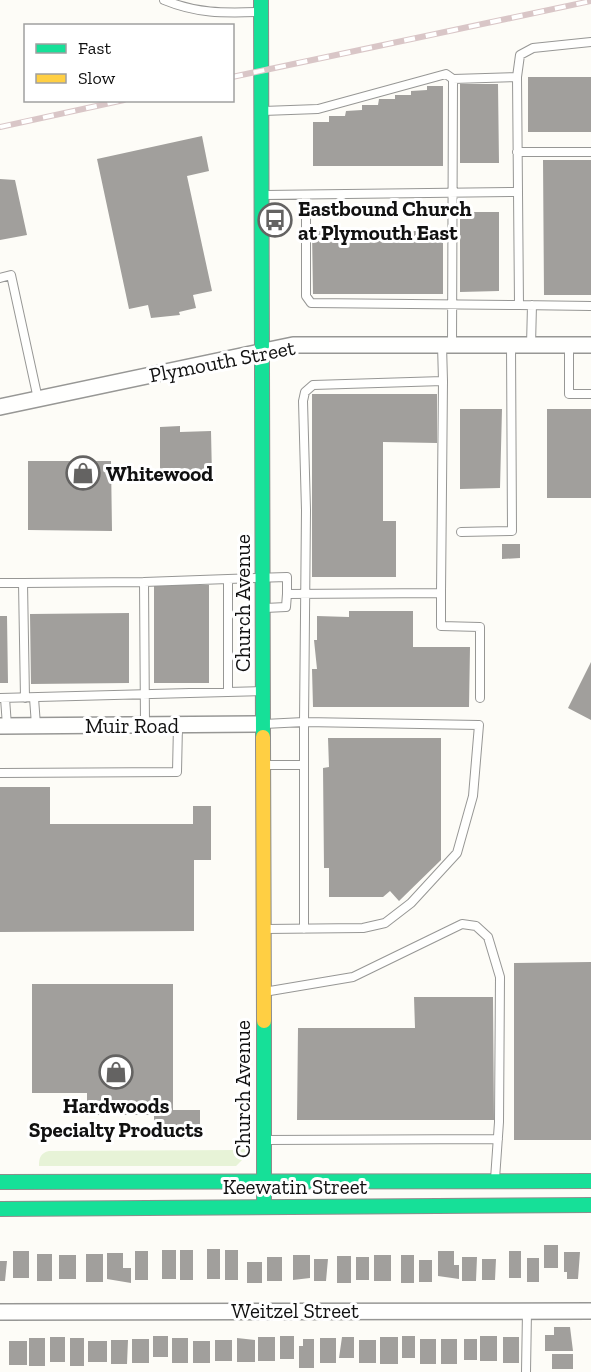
<svg xmlns="http://www.w3.org/2000/svg" width="591" height="1372" font-family="'Zilla Slab',serif">
<style>
.green{fill:#e7f3d7}
.building{fill:#a19f9c}
.lines{fill:none;stroke-linecap:round;stroke-linejoin:round}
.lane-casing{stroke:#979795;stroke-width:10}
.street-casing{stroke:#979795;stroke-width:18}
.fast-casing{stroke:#8e8d8b;stroke-width:16}
.slow-casing{stroke:#8e8d8b;stroke-width:16}
.lane{stroke:#fffffe;stroke-width:8}
.street{stroke:#fffffe;stroke-width:15}
.fast{stroke:#16e098;stroke-width:14}
.slow{stroke:#ffcf43;stroke-width:14}
.rail-casing{stroke:#d9c6c7;stroke-width:6}
.rail{stroke:#fff;stroke-width:4;stroke-dasharray:11;stroke-linecap:butt}
.labels{text-anchor:middle;dominant-baseline:central;stroke-width:6;stroke-linejoin:round;paint-order:stroke}
.poi-label{font-size:21px;font-weight:bold;fill:#111;stroke:#fff;text-anchor:start}
.street-label{font-size:21px;fill:#111;stroke:#fff}
</style>
<rect width="100%" height="100%" fill="#fdfcf7"/>
<path class="green" d="M239,1109H245V1157L236,1166H39C39,1157 41,1153 49,1151L239,1150Z"/>
<path class="building" d="M528,77H591V132H528Z
M460,84H498L499,163H460Z
M427,86H443V166H313V122H329V116H345L346,111L362,110V105H378L379,99H395V95H411V91L427,90Z
M202,136L209,171L187,176L212,291L193,295L196,308L179,312L180,315L151,318L148,305L129,309L97,159Z
M543,160H591V295H544Z
M0,179L15,180L27,235L0,240Z
M460,212H499V291L460,292Z
M312,231H443V294H313Z
M312,394H437V443L383,442V521H396V577H312Z
M460,409H502L500,488L460,489Z
M547,409H591V498H547Z
M180,426V432L211,431L212,477H160V427Z
M28,461H111L112,531L28,530Z
M502,544H520V558L502,559Z
M154,585H209V683H154Z
M349,611H413V647H470L469,707H313L312,669H317L314,640H317V616L349,617Z
M129,613V683L31,684L30,614Z
M0,616H7L8,683H0Z
M591,662V720L568,708Z
M328,738H441V860L399,901L390,891L383,897H329V868H324L323,768L329,767Z
M0,787H50V824H193V806H211V860H194V931L0,932Z
M591,962V1140H514V963Z
M32,984H173V1110H200V1138L154,1140V1115H87V1093H32Z
M414,997H493L494,1120H297L298,1028H415Z
M544,1245H558V1268H544Z
M207,1249H220V1279H207Z
M162,1250H176V1279H162Z
M180,1250H193V1280H180Z
M225,1250H238V1280H225Z
M13,1251H29V1278H13Z
M135,1251H148V1280H135Z
M438,1251H454V1265H459V1279L438,1276Z
M509,1251H521V1278H509Z
M564,1252H580L578,1279H567V1272H564Z
M107,1253H123V1268H131V1283L107,1279Z
M37,1254H52V1281H37Z
M86,1254H103V1282H86Z
M59,1255H76V1279H59Z
M293,1255H310V1278L293,1280Z
M374,1255H391V1281H374Z
M401,1255H414V1283H401Z
M337,1256H351V1283H337Z
M267,1257H282V1281H267Z
M356,1257H369V1280H356Z
M462,1257H477L476,1281H462Z
M527,1258H539V1282H527Z
M314,1259H328L326,1281H314Z
M482,1259H496L495,1280H482Z
M419,1260H432V1282H419Z
M0,1261H7L5,1281H0Z
M247,1262H262V1283H247Z
M554,1327H570L573,1351H545V1335H554Z
M153,1336H168V1357H153Z
M280,1336H294V1359H280Z
M402,1336H415V1358H402Z
M480,1336H497V1361H480Z
M50,1337H65V1362H50Z
M258,1337H275V1361H258Z
M342,1337H354V1358H339Z
M380,1337H398V1364H380Z
M503,1337H519V1363H503Z
M29,1338H45V1366H29Z
M70,1338H84V1366H70Z
M172,1338H188V1363H172Z
M237,1338L255,1340V1362H237Z
M320,1338H336V1363H320Z
M132,1339H149V1363H132Z
M303,1339H314V1368H299V1346H303Z
M420,1339H436V1364H420Z
M441,1339H457V1364H441Z
M464,1339H477V1360H464Z
M111,1340H128L127,1364H111Z
M215,1340H232V1361H215Z
M359,1340H376V1363H359Z
M9,1341H27V1365H9Z
M88,1341H107V1362H88Z
M193,1341H210V1363H193Z
M552,1354H573V1369H552Z"/>
<g class="lines">
<defs>
<path id="lane" d="M164,0C198,14 223,13 260,12
M453,79L517,77
M263,111L318,109L446,74L453,79L452,345
M517,152H591
M518,192L517,77L520,55L533,48L591,42
M264,195L518,192L519,305L591,306
M306,195V296L311,303L519,305
M0,278L11,275L38,399
M531,345L532,305
M569,345V394H591
M461,532L512,531L511,345
M0,583H23
M441,593V626L480,627V698
M265,608L286,607L287,594L441,593L443,381
M228,691V579L287,577V594
M0,698L262,691
M5,698L7,726
M25,698L23,583L144,582
M34,698L36,725
M264,724L304,722L306,510L303,401L305,392L313,385L443,381L442,345
M145,725L144,582L228,579
M265,765H304
M0,773L177,772L178,725
M265,929L363,928L385,923L411,903L457,853L473,796L479,725L304,722V929
M264,992L353,977L462,924L476,926L488,937L500,977L499,1122L495,1179
M265,1140L498,1139
M526,1372L527,1311"/>
<path id="street" d="M0,407L293,345H591
M0,726L263,724
M0,1312L591,1311"/>
<path id="fast" d="M261,0L263,737
M264,1021V1207
M0,1182L591,1181
M0,1209L591,1205"/>
<path id="slow" d="M263,737L264,1021"/>
</defs>
<use href="#lane" class="lane-casing"/>
<use href="#street" class="street-casing"/>
<use href="#fast" class="fast-casing"/>
<use href="#slow" class="slow-casing"/>
<use href="#lane" class="lane"/>
<use href="#street" class="street"/>
<use href="#fast" class="fast"/>
<use href="#slow" class="slow"/>
<defs>
<path id="rail" d="M232,77L591,1
M0,127L124,100"/>
</defs>
<use href="#rail" class="rail-casing"/>
<use href="#rail" class="rail"/>
</g>
<defs>
<symbol id="bus-ring" viewBox="-11 -11 22 22"><circle r="9.5" fill="#fff" stroke="#646362" stroke-width="1.5"/><path d="M-5-6H5V4H4V6H2V4H-2V6H-4V4H-5ZM-3.5-4V0h7V-4ZM-3.5 1.2v1.5H-2V1.2ZM2 1.2v1.5H3.5V1.2Z" fill="#646362"/></symbol>
<symbol id="shop-ring" viewBox="-11 -11 22 22"><circle r="9.5" fill="#fff" stroke="#646362" stroke-width="1.5"/><path d="M-5-2.5h2.3a2.7 3.5 0 0 1 5.4 0H5L5.5 6h-11ZM-1.5-2.5h3a1.5 2.3 0 0 0-3 0Z" fill="#646362"/></symbol>
</defs>
<g fill-rule="evenodd">
<use href="#bus-ring" x="256" y="201" width="38" height="38"/>
<use href="#shop-ring" x="64" y="454" width="38" height="38"/>
<use href="#shop-ring" x="97" y="1053" width="38" height="38"/>
</g>
<g class="labels">
<g class="poi-label">
<text x="298" y="208">Eastbound Church<tspan x="298" dy="24">at Plymouth East</tspan></text>
<text x="106" y="473">Whitewood</text>
<text x="116" y="1105" text-anchor="middle">Hardwoods<tspan x="116" dy="24">Specialty Products</tspan></text>
</g>
<g class="street-label">
<text transform="translate(222 361) rotate(-11)">Plymouth Street</text>
<text transform="translate(242 603) rotate(-90)">Church Avenue</text>
<text x="132" y="725">Muir Road</text>
<text transform="translate(242 1089) rotate(-90)">Church Avenue</text>
<text x="295" y="1186">Keewatin Street</text>
<text x="295" y="1310">Weitzel Street</text>
</g>
</g>
<rect x="24" y="24" width="210" height="78" fill="#ffffff" stroke="#a0a0a0" stroke-width="1.5"/>
<rect x="36" y="44" width="30" height="9" fill="#16e098" stroke="#a0a0a0" stroke-width="1.5"/>
<text x="78" y="54" font-size="18" fill="#111111">Fast</text>
<rect x="36" y="74" width="30" height="9" fill="#ffcf43" stroke="#a0a0a0" stroke-width="1.5"/>
<text x="78" y="84" font-size="18" fill="#111111">Slow</text>
</svg>
